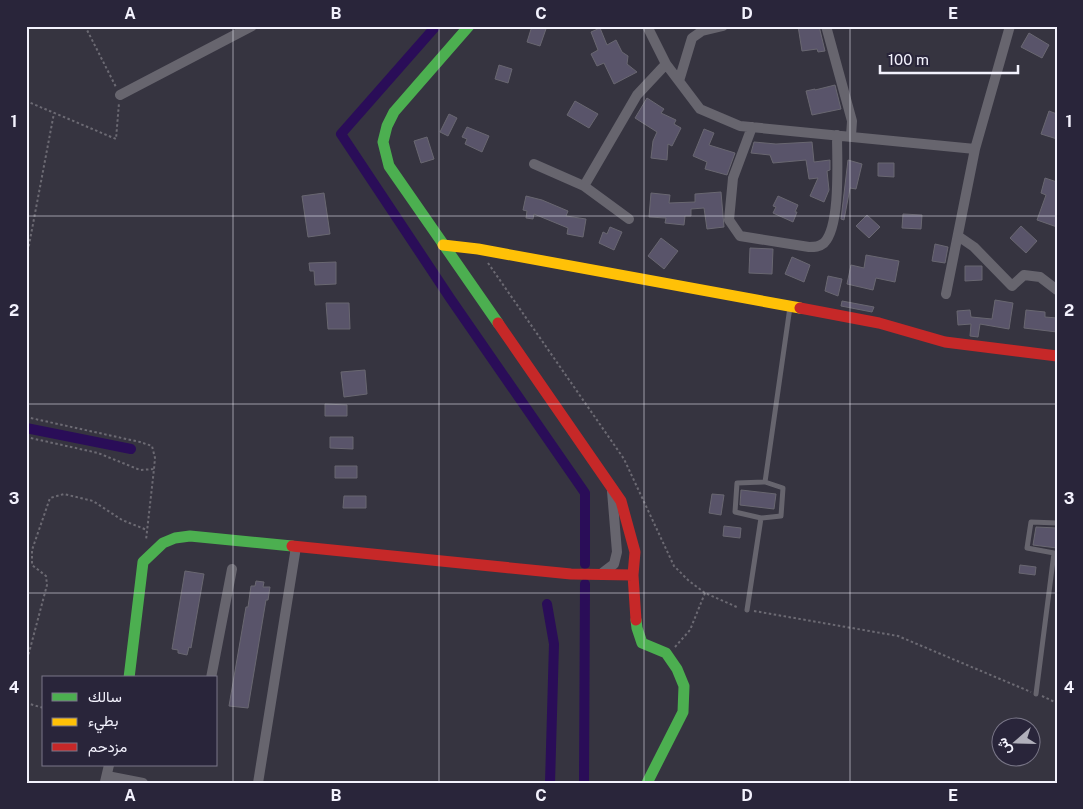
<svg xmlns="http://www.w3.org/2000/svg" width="1083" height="809" font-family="'Public Sans',Vazirmatn,sans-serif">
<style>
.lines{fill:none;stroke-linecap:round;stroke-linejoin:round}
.canal{stroke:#2a0d58;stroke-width:10}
.building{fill:#59546a;stroke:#696771}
.path{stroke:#6c6a73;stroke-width:2;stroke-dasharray:2.5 2.5;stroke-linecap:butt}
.lane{stroke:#67656e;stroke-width:5}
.street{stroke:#67656e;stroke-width:10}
.fast{stroke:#4caf50;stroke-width:11}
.slow{stroke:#ffc107;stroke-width:11}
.jam{stroke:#c62828;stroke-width:11}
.grid{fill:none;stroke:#f3f2fd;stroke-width:1;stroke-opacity:0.55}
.neatline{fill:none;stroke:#f3f2fd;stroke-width:2}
.grid-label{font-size:16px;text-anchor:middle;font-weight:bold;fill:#f3f2fd}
</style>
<rect width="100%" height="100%" fill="#363440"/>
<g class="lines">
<path class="canal" d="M436,26L341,134L450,298L585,493V564
M26,428L131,449
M547,604L554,644L550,783
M584,783L585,584"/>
</g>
<path class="building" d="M532,26H547L540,46L527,42Z
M798,26H819L825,51L818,52L817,49L802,51Z
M600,28L607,45L616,40L622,52L628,56L627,64L637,72L614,84L604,63L597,66L591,54L598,50L591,32Z
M1029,33L1049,45L1042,58L1021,47Z
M499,65L512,69L508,83L495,79Z
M835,85L841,109L812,115L806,91L815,89V90Z
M647,98L664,109L661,113L676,120L674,124L681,128L672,146L668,144L667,160L651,158L653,141L657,132L635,118Z
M575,101L598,114L589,128L567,115Z
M1049,111L1057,114V139L1041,134Z
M449,114L457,118L448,136L440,132Z
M467,127L489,136L482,152L465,144L467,139L462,137Z
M704,129L714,133L709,145L735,153L727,175L705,169L707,162L693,156Z
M427,137L434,159L421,163L414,141Z
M754,142L776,144L812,142L814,162L830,160V170L827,171L829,190L824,202L810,196L818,178L809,179L806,160L773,163L770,155L751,153Z
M848,160L862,164L856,189L850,188L844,220L841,219Z
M878,163H894V177L878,176Z
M1045,178L1057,182V227L1037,220L1046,195L1041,193Z
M721,192L724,227L707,229L704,208L691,209V216H685L684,225L665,223L666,218L649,217L651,193L670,195L669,203L695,202V194Z
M324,193L330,234L308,237L302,196Z
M526,196L542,200L568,211L566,216L586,219L583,237L567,234L568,228L534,214L533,219L526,218L527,211L523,210Z
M778,196L798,205L795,212H797L793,222L773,213L776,207L773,206Z
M903,214L922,215L921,229L902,228Z
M867,215L880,227L869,238L856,226Z
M1021,226L1037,241L1026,253L1010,238Z
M610,227L622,232L614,250L599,243L603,232L607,234Z
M661,238L678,251L664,269L648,256Z
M935,244L948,247L945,263L932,261Z
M750,248L773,249L772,274L749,273Z
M866,255L899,261L895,282L876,278L873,290L847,284L851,265L864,268Z
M792,257L810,265L804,282L785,274Z
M336,262V284L315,285L314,271H310L309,263Z
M965,266H982V280L965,281Z
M828,276L842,279L838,296L825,291Z
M995,300L1013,303L1009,329L980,324L978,337L970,336L971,324L958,325L957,311L970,310L971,317L992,319Z
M842,301L874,307L872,312L841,306Z
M326,303H349L350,329H328Z
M1026,310L1045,312V317L1057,318V332L1024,328Z
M365,370L367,394L344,397L341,372Z
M325,404L347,405V416H325Z
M330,437H353V449L330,448Z
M335,466H357V478H335Z
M741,490L776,494L774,509L740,505Z
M712,494L724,495L721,515L709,513Z
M344,496H366V508H343Z
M724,526L741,528L740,538L723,536Z
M1036,527L1057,528V548L1033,545Z
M1020,565L1036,567L1035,575L1019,573Z
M185,571L204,574L191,648L189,647L187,655L178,653V650L172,649Z
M256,581L264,582L263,587H270L268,600H266L248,708L229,706L246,607H248L251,586H255Z"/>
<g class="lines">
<path class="path" d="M85,26L116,87
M26,101L116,139L119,103
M26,261L54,113
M488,263L624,459L674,566L689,581L705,593L739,608
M26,417L140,442L152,446L155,458L154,469L146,540
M26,437L98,453L140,470L154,469
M754,611L898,636L1031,692
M675,647L690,630L705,593
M26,664L47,585L46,576L32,565V550L50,498L64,494L93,501L122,520L147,530
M1042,696L1057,703
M26,703L44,708"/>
<path class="lane" d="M761,518L781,516L783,488L765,482
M747,610L761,518L735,512L737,483L765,482L790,307
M1036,694L1054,553L1027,548L1031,522L1057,523"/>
<path class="street" d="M647,26L666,64L700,109L740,126L975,149L1010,26
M826,26L852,121L851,136
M679,81L692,38L702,31L723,26
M120,95L252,26
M752,127L733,178L729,220L740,236L809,247C815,247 819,247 824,243C841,226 837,159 837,135
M534,164L584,186
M629,219L584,186L637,95L666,64
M958,236L974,247L1012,286L1024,275L1040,277L1057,290
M946,294L975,149
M601,574L614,564L617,552L612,491
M211,678L232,569
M107,776L143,783
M105,782L109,765
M258,783L296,547"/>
<path class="fast" d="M469,26L394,112L387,126L383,142L389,166L498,323
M636,620L637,628L642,643L666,653L677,669L684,686L683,712L647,783
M129,678L143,562L163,543L175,538L190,536L292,546"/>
<path class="slow" d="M443,245L478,249L800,308"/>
<path class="jam" d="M800,308L879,323L945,342L1057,356
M498,323L621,501L635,552L633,575L636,620
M292,546L571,574L633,575"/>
</g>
<path class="grid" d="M233,26V783M439,26V783M644,26V783M850,26V783M26,216H1057M26,404H1057M26,593H1057"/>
<rect width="1083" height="809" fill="none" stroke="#29253a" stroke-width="55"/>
<rect x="42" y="676" width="175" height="90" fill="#29253a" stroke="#7a7788"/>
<rect x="52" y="693" width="25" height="8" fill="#4caf50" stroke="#7a7788"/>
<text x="88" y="702" font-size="15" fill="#f3f2fd">سالك</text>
<rect x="52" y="718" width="25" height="8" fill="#ffc107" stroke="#7a7788"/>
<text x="88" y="726" font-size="15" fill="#f3f2fd">بطيء</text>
<rect x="52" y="743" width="25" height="8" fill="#c62828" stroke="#7a7788"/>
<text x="88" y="752" font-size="15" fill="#f3f2fd">مزدحم</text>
<g transform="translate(1016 742) rotate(250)"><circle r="24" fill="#29253a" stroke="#7a7788"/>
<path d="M0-4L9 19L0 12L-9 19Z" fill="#b1b0bb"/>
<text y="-8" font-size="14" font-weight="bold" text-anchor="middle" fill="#f3f2fd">ش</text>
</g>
<path d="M880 65v8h138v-8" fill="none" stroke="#f3f2fd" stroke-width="2.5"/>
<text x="888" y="65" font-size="15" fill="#f3f2fd" stroke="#29253a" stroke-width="4" paint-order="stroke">100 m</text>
<rect x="28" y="28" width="1028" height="754" class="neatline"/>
<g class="grid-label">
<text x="130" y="19">A</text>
<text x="336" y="19">B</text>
<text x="541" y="19">C</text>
<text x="747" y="19">D</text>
<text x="953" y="19">E</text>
<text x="14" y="127">1</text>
<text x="1069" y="127">1</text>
<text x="14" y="316">2</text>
<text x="1069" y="316">2</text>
<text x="14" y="504">3</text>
<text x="1069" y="504">3</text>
<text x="14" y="693">4</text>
<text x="1069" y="693">4</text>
<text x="130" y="801">A</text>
<text x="336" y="801">B</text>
<text x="541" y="801">C</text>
<text x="747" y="801">D</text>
<text x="953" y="801">E</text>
</g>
</svg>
